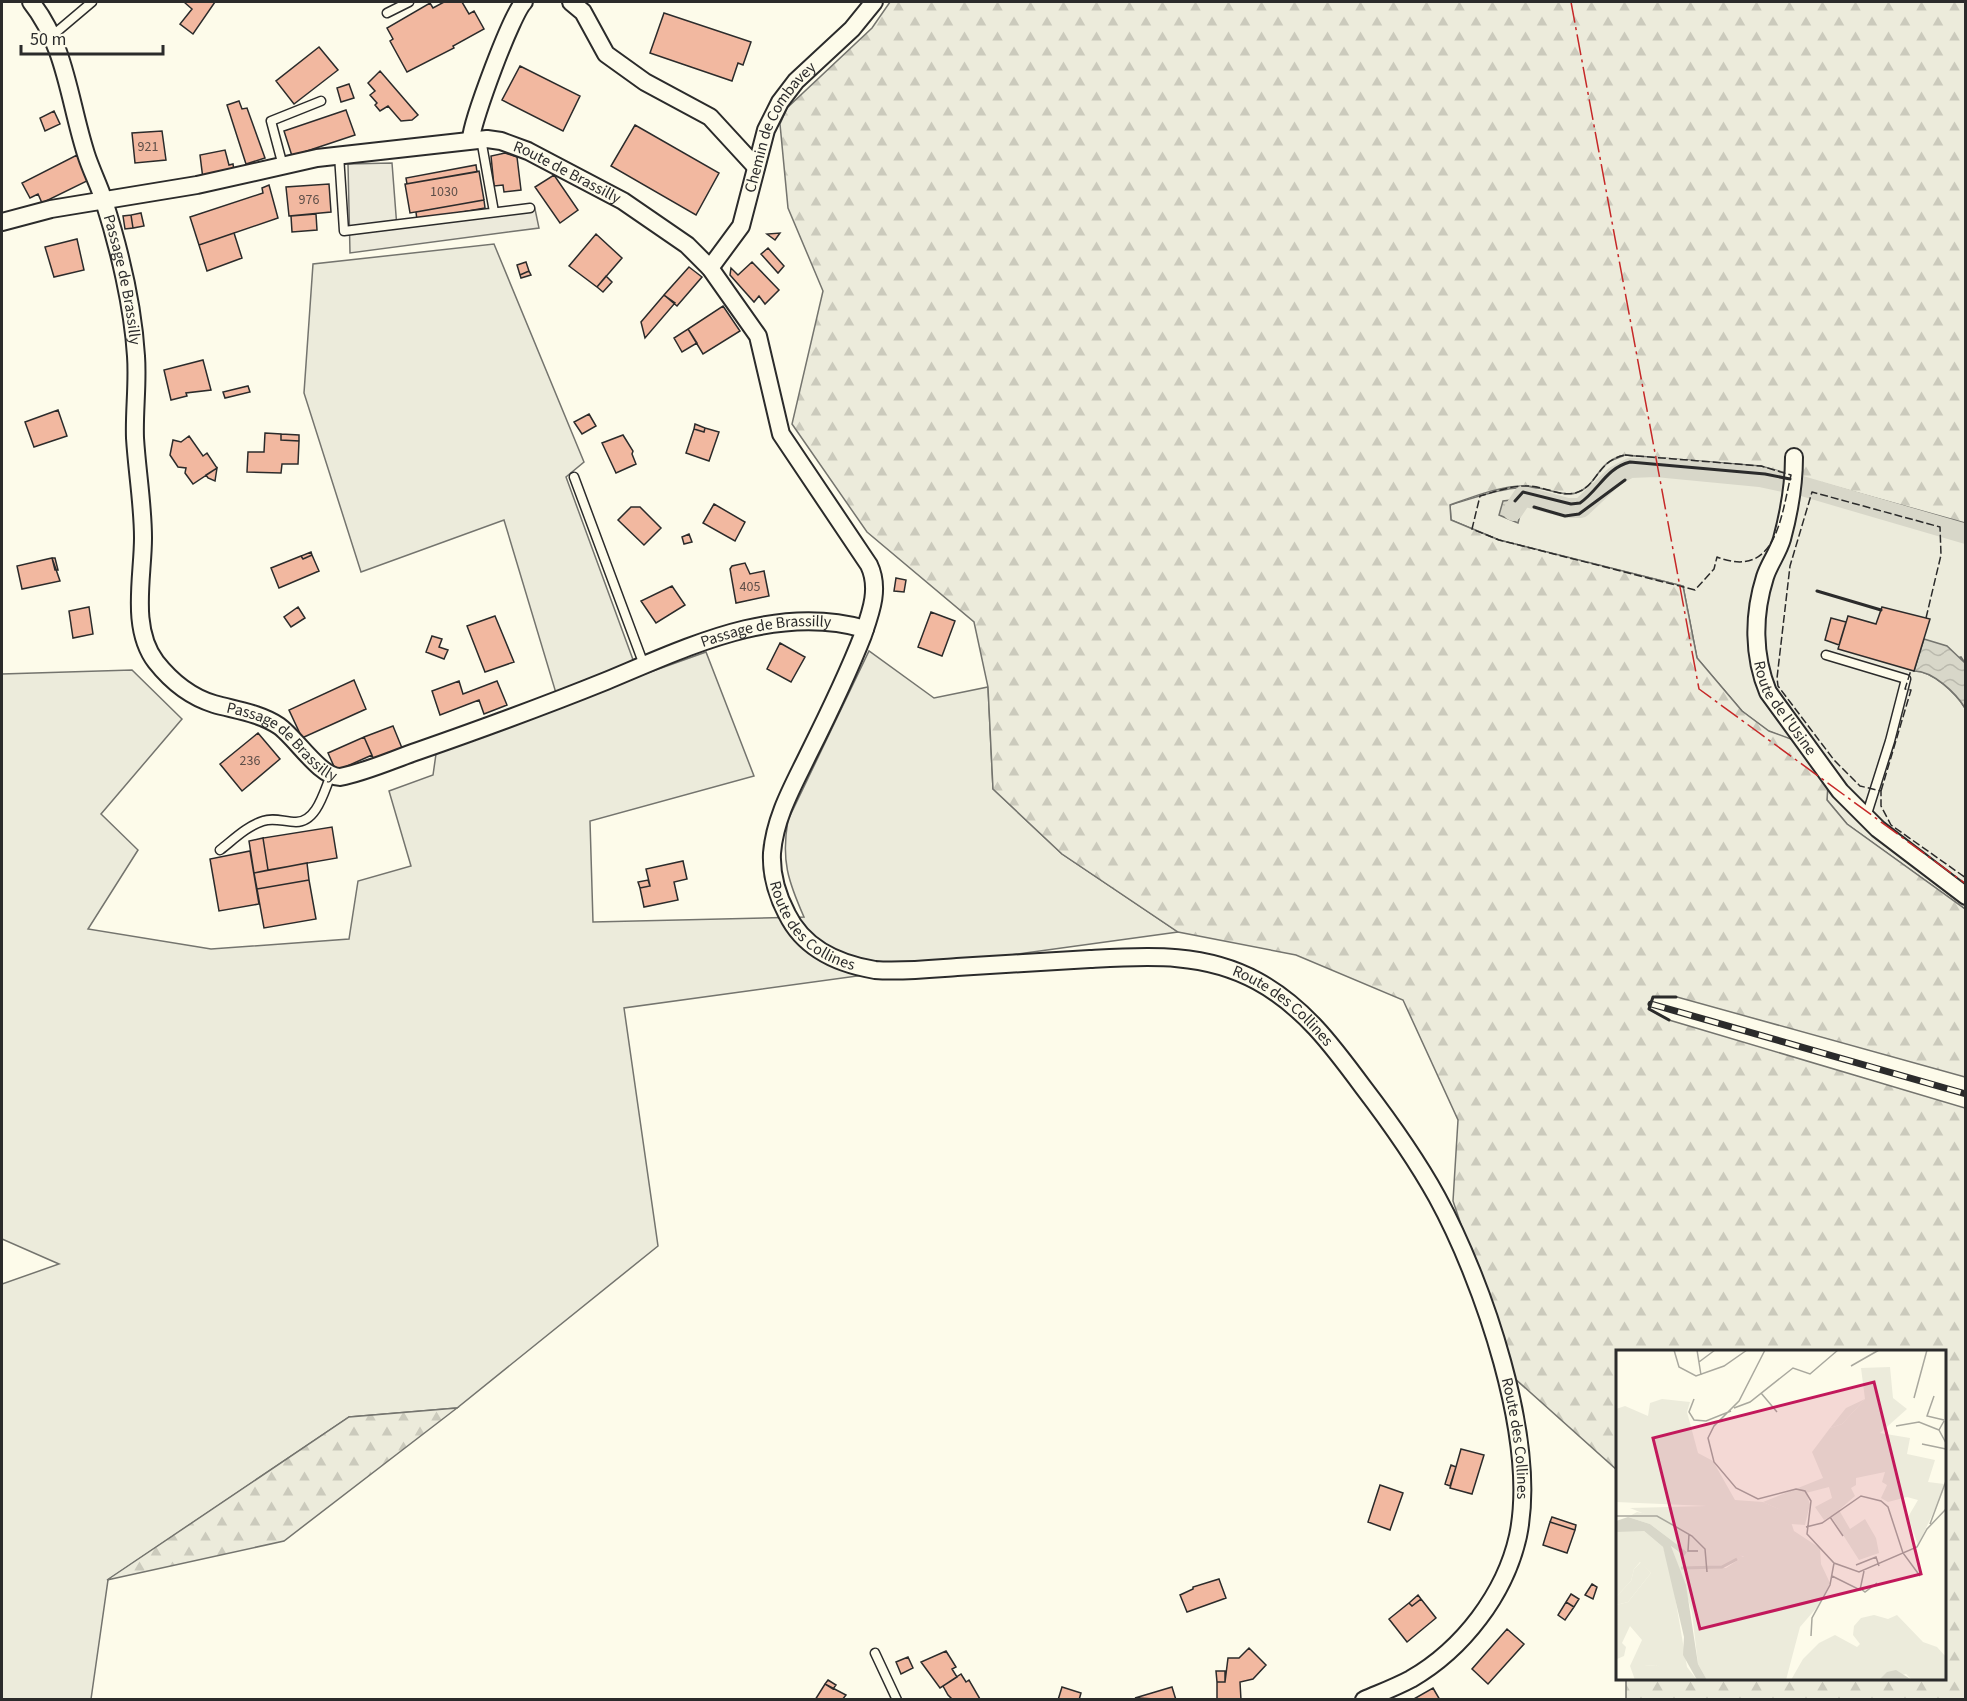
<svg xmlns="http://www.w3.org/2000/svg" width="1967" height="1701" font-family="'Source Sans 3',sans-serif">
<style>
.green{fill:#ecebdb;stroke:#74746e;stroke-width:1.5}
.forest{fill:url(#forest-firs);stroke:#74746e;stroke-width:1.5}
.parking{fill:#eceadb;stroke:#74746e;stroke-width:1.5}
.water{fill:url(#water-waves);stroke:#74746e;stroke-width:1.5}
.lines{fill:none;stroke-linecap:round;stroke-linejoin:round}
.canal{stroke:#d8d7c9;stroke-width:20}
.building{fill:#f2b8a0;stroke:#2b2b2b;stroke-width:1.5}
.service-casing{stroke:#2b2b2b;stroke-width:11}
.minor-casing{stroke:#2b2b2b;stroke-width:20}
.service{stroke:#fdfbea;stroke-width:8}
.minor{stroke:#fdfbea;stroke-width:16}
.rail-casing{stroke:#2b2b2b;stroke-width:7}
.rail{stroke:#fdfbea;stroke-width:4.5;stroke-dasharray:14;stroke-linecap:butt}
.fence{stroke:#2b2b2b;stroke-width:1.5;stroke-dasharray:8 3;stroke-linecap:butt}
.wall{stroke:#2b2b2b;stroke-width:3}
.power{stroke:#c62828;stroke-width:1.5;stroke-dasharray:21 4.5 3 4.5;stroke-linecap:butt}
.labels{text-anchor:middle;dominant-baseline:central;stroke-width:4.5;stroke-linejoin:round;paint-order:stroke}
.number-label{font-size:14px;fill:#5d4e48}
.street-label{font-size:16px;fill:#2b2b2b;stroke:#fdfbea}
.inset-river{fill:none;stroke:#d8d7c9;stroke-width:3}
.inset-road{fill:none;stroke:#a9a89e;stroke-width:1.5}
.view{fill:#c2185b;fill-opacity:0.15;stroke:#c2185b;stroke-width:3}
.inset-edge{fill:none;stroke:#2b2b2b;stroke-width:3}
</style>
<defs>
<pattern id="forest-firs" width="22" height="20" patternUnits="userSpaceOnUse" patternTransform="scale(1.5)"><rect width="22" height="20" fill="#ecebdb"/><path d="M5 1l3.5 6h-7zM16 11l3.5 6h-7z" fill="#cbcabc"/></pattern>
<pattern id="water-waves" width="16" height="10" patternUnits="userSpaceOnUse" patternTransform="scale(1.5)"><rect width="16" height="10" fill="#d8d7c9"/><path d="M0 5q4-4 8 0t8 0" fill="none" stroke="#bab9ad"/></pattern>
</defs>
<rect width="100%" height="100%" fill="#fdfbea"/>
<path class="green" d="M494,244L584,462L566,477L639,676L706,652L754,776L590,821L593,922L804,917C788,881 781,860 788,820L869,651L934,698L988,687L993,789L1062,854L1178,932L624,1008L658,1246L457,1408L349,1417L108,1580L91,1699H2V1284L59,1264L2,1239V674L132,670L182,719L101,814L138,850L88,929L211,949L349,939L358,881L411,866L389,791L433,775L436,754L559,703L504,520L361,572L304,393L313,264Z
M1625,455L1761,466L1965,523V663L1961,657L1915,671C1933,671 1956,694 1965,708V909L1847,824L1827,800L1829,767L1818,750L1768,731L1742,711L1697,658L1683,586L1499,540L1451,520L1450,505C1491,493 1522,479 1565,494L1592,481L1605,463Z"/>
<path class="forest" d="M890,2H1965V523L1761,466L1625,455C1596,461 1598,486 1576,493C1563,497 1541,486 1526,486C1502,485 1472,497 1450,505L1451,520L1499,540L1683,586L1697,658L1742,711L1769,731L1818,749L1829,767L1827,800L1847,824L1965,909V1077L1677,997H1653L1649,1009L1669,1020L1965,1108V1699H1626V1679L1944,1678V1352H1618L1617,1470L1513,1377L1453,1201L1458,1120L1403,1000L1296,955L1178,932L1062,854L993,789L988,687L974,622L867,532L792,424L823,291L788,208L780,124L787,108L872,28Z
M457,1408L284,1541L107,1580L349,1417Z"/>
<path class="parking" d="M392,163L397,228L535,209L539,228L350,253L348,164Z"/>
<path class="water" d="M1511,500L1523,503L1518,523L1499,515L1503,501Z
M1924,639L1947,646L1965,663V708C1956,693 1933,671 1914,671Z"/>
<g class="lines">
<path class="canal" d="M1513,511L1523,496L1567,508H1581L1615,476L1630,468L1656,467L1760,477L1802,486L1966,534"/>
</g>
<path class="building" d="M184,2H215L193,34L180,24L192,9Z
M444,2H462L469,14L474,11L484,29L453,46L454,48L407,72L390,41L393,39L387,28L430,3L433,8Z
M664,13L751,42L743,65L738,63L732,81L650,53Z
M319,47L338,70L294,104L276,81Z
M520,66L580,96L563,131L502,100Z
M380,71L418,115L412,120L401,121L388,106L380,111L375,105L377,103L370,95L375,91L368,83Z
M349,84L354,98L341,102L337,88Z
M239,101L242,109L247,108L265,158L246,164L227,105Z
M346,110L355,135L292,156L284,131Z
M54,111L60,124L45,131L40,118Z
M635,125L719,173L696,215L611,166Z
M162,131L166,160L135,163L132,133Z
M225,150L229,165L233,164L234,171L203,179L200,155Z
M505,153L517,157L521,190L504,192L503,185L494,186L491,156Z
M77,155L89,180L42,203L38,194L30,198L22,183Z
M476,165L477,172L407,184L406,178Z
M479,171L484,200L410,213L405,184Z
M554,175L578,210L560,223L535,187Z
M329,184L331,212L289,216L286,187Z
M269,185L278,218L199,245L190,217L263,193L262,188Z
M484,200L485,208L417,220L416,212Z
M141,213L144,226L133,228L131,215Z
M316,214L317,230L292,232L291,216Z
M131,215L133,228L125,229L123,216Z
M234,233L242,258L207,271L199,245Z
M780,233L775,240L767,234Z
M596,234L622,258L597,287L569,266Z
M77,239L84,270L54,277L45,247Z
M768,248L784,266L778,273L761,254Z
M526,262L529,271L520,275L517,265Z
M752,262L779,290L765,304L759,296L754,302L730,275L731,268L738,275Z
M689,267L702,277L677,306L664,295Z
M529,271L531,275L521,278L520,275Z
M606,276L612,282L603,292L597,287Z
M664,295L675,303L645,338L641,322Z
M723,306L740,331L703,354L688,329Z
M688,329L697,343L682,352L674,338Z
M203,360L211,390L186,393L187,396L171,400L164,370Z
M248,386L250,392L225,398L223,392Z
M58,410L67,436L34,447L25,422Z
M589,414L596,426L582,434L574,422Z
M695,424L705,428L704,432L694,429Z
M705,428L719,432L709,461L686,453L694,429L704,432Z
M265,433L281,434V440L299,441L298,464H282L281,473L247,472L248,452H264Z
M281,434L299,435V441L281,440Z
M623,435L633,451L632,454L636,464L616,473L602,443Z
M189,436L203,456L207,453L217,468L193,484L185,473L186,468L178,467L170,455L173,440L181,442Z
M217,468L215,481L208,478L206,475Z
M714,504L745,522L735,541L703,523Z
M631,507H640L661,528L644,545L618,520Z
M689,534L692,542L684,544L682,537Z
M311,552L312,555L303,559L301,556Z
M312,555L319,571L279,588L271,568L301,556L303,559Z
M52,558H55L58,570H55Z
M52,558L60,581L22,589L17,566Z
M745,563L750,574L764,571L769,596L736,603L730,569L732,566Z
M896,578L906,580L904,592L894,591Z
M672,586L685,605L656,623L641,601Z
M89,607L93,634L73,638L69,611Z
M298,607L305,618L291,627L284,617Z
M1882,607L1930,619L1914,671L1838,649L1848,616L1876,624Z
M931,612L955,621L942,656L918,647Z
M495,616L514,662L485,672L467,626Z
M1831,618L1846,622L1839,645L1825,640Z
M432,636L442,639L439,647L448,650L444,659L426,652Z
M780,643L805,657L791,682L767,669Z
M354,680L366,709L302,738L289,710Z
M459,681L463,694L497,681L507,705L484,714L479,700L440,715L432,691Z
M393,726L402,748L374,760L364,737Z
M258,733L280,759L242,791L220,764Z
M364,737L372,755L336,771L328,753Z
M332,827L337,858L268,870L263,838Z
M263,838L268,870L254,873L249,841Z
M250,851L259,904L219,911L210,859Z
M683,861L687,879L674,882L678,900L644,907L640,888L650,886L646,869Z
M307,863L309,880L257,889L254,873Z
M309,880L316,919L264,928L257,889Z
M648,880L650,886L640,888L638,882Z
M1461,1449L1484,1455L1472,1494L1450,1488Z
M1451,1465L1456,1467L1450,1486L1445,1484Z
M1380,1485L1403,1493L1390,1530L1368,1522Z
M1552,1517L1576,1525L1575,1530L1550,1522Z
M1550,1522L1575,1530L1567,1553L1543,1545Z
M1219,1579L1226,1598L1187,1612L1180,1595L1193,1589V1587Z
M1592,1584L1597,1587L1593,1599L1585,1595Z
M1571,1594L1579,1599L1574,1607L1566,1602Z
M1418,1595L1421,1599L1412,1606L1409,1603Z
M1421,1599L1436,1618L1407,1642L1389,1619L1409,1603L1412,1606Z
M1566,1602L1574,1607L1565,1620L1558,1615Z
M1507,1629L1524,1644L1488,1684L1472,1669Z
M1249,1648L1266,1665L1253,1679L1240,1682L1241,1700H1217V1682H1225L1228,1658H1239Z
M946,1651L956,1667L952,1669L957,1677L940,1688L921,1662Z
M908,1657L913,1668L901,1674L896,1662Z
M1216,1671H1225V1682H1217Z
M961,1674L966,1682L969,1680L980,1699L953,1700L948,1695L943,1686Z
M828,1680L836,1685L833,1689L825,1684Z
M825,1684L846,1695L842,1700H815Z
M1062,1687L1081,1693L1079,1700H1058Z
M1172,1687L1176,1700L1135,1698Z
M1433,1688L1440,1700H1412Z"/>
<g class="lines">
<defs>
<path id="service" d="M387,13L409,2
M53,35L92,2
M481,139L494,212
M339,155L344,231L530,208
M283,166L271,121L321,101
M574,477L644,665
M1826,655L1906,679L1890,741L1866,817
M220,850C233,840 247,826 263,821C274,817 284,822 296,822C317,822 324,791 331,775
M875,1653L897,1700"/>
<g id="minor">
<path id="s1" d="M31,2C66,46 69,101 86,154C91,170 99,185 104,201C119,248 133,307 136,356C138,384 134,411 135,438C137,471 143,505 143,538C143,577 130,628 156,662C171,681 191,697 214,704C235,710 260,713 279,726C296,738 320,777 340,777C366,772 392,760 418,751C481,729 544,706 606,681C688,647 775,603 865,629"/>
<path d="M571,2L583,12L606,54L645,82L710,117L756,167"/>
<path d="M471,139C472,121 512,13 524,2"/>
<path id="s2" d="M2,222L51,209L197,185L317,158L487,139L501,141L528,151L623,201L687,245L710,268L758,336L781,434L869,565C880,588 871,612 863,635C847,676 828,715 808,755C793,786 775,817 772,853C771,874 777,895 787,914C804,949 839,964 875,970C902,972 930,969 957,967C1001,964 1046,962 1090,959C1147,956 1204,952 1257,981C1303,1006 1332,1045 1363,1087C1389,1121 1416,1159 1437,1197C1483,1281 1538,1440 1518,1536C1505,1594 1463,1649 1411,1679C1396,1687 1380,1693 1364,1700"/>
<path id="s3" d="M710,268L741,226L766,130L780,102L796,81L852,29L874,2"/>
<path id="s4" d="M1794,457C1794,484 1789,513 1782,539C1778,553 1769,564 1765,577C1753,615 1753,656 1768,692L1840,791L1878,829L1966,896"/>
</g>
</defs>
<use href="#service" class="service-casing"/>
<use href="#minor" class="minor-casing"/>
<use href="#service" class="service"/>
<use href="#minor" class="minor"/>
<defs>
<path id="rail" d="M1651,1004L1966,1094"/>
</defs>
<use href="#rail" class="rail-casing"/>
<use href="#rail" class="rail"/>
<path class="fence" d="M1625,455L1761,466L1791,475C1781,517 1776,580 1717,557L1714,569L1695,590L1499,540L1472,529L1480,496C1494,492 1510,486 1525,486C1542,485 1560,497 1575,493C1598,487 1596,461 1625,455Z
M1926,618L1941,555L1940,527L1812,492L1790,566L1777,678L1778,686L1834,760L1860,786L1881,791V806L1891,825L1966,878
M1881,791L1911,690L1905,689L1911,670"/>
<path class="wall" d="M1515,501L1523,492L1571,504L1580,503C1599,490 1606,468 1630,462L1765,474L1790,479
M1534,507L1565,516L1579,514L1625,480
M1817,591L1881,610
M1669,1020L1649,1009L1653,997H1676"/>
<path class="power" d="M1571,2L1699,689L1966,884"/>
</g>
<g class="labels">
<g class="number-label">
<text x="148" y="147">921</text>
<text x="444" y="192">1030</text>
<text x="309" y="200">976</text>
<text x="750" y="587">405</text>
<text x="250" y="761">236</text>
</g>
<g class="street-label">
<text stroke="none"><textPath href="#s3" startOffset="160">Chemin de Combavey</textPath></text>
<text stroke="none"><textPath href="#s2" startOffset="580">Route de Brassilly</textPath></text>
<text stroke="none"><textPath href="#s1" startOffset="294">Passage de Brassilly</textPath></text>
<text stroke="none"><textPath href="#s1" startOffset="1356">Passage de Brassilly</textPath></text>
<text stroke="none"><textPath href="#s4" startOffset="264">Route de l'Usine</textPath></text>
<text stroke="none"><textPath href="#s1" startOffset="834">Passage de Brassilly</textPath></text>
<text stroke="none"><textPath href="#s2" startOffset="1494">Route des Collines</textPath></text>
<text stroke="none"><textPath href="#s2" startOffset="1998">Route des Collines</textPath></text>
<text stroke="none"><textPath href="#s2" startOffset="2502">Route des Collines</textPath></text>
</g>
</g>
<g transform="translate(1616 1350)">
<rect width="330" height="330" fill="#fdfbea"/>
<path d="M274,17L277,48L291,59L264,83L294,88L291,104L319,110L312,132L328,134L327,142L302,195L292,167L302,150L291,147L272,152L265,148L271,135L266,132L269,122L240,128V135L235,138L239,146L223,160L234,179L249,169L260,188L263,203L243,210L215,166L208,170L199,157L216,148L213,137L190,143L194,154L189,175L175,174L171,163L147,152L207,128L196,102L214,78L226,74L249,49L245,18ZM21,162L37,165L75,183L80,190L128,207L104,219L63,218L55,196L66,205L71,202L34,174L12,167ZM25,212L35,223L12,252L0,255V247L15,231L18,219ZM40,315L55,324L58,330H27V316Z" fill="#ecebdb"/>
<path d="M46,49L74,52L71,62L82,103L97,111L119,150L147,152L172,163L178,181L204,198L205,214L214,233L203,255L184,277L170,330H91L82,314L76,263L63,218H110L128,206L100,205L96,197L80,190L75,183L14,158L91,156L0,152V59L9,56L32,66L34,53ZM249,49L226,74L214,78L230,58ZM8,179L28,181L47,197L55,223L71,317L81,330H58L40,315L28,316L27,330H19L14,316L26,290L14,276L6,293L10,297L8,306L1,309L0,255L12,252L35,223L24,212L18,219L15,231L0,247V182ZM258,265L272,269L281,265L307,292L321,297L330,307V330H296L290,324L263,330H175L187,309L203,293L219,285L241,297L244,294L237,285L238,276L245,268Z" fill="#ecebdb"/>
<path d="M12,167L34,174L71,202L68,206L55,196L70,235L82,314L91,330H81L67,305L68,287L47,197L28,181L0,182V171ZM280,320L296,330H263L271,322Z" fill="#d8d7c9"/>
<path class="inset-river" d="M65,218L106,217L121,209"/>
<path class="inset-road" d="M58,0L63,17L80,26L108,16L131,0M81,0L85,25M149,0L123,51L98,76L92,88L98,112L120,138L142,149L180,139L189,141L195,151L191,184L218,213L243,222L301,197L311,179L330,159M83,12L99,0M235,16L263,0M145,43L161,62M318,46L311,66L328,70M298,48L311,0M78,49L73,62L78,70L90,71L115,61M118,58L134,52L177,18L194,24L222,0M328,71L323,80L330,93M280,76L303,72L323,80M306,94L330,99M0,166H41L76,186L89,199L91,222M214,167L227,186M314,174L330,131M190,177L206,173L245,146L265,151L272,157L287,203L304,226M73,184L72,201H82M240,215L260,207L263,216M216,226L244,240L248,221M245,239L249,242L261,233M195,286L196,268L214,235L218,213"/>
<path class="view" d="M258,32L305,224L84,279L37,88Z"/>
<rect width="330" height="330" class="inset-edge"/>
</g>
<rect width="1967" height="1701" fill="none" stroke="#2b2b2b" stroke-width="6"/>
<path d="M21 45v9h142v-9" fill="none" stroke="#2b2b2b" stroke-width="3"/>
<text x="30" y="45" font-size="18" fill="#2b2b2b" stroke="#fdfbea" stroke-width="4.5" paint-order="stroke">50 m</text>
</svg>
